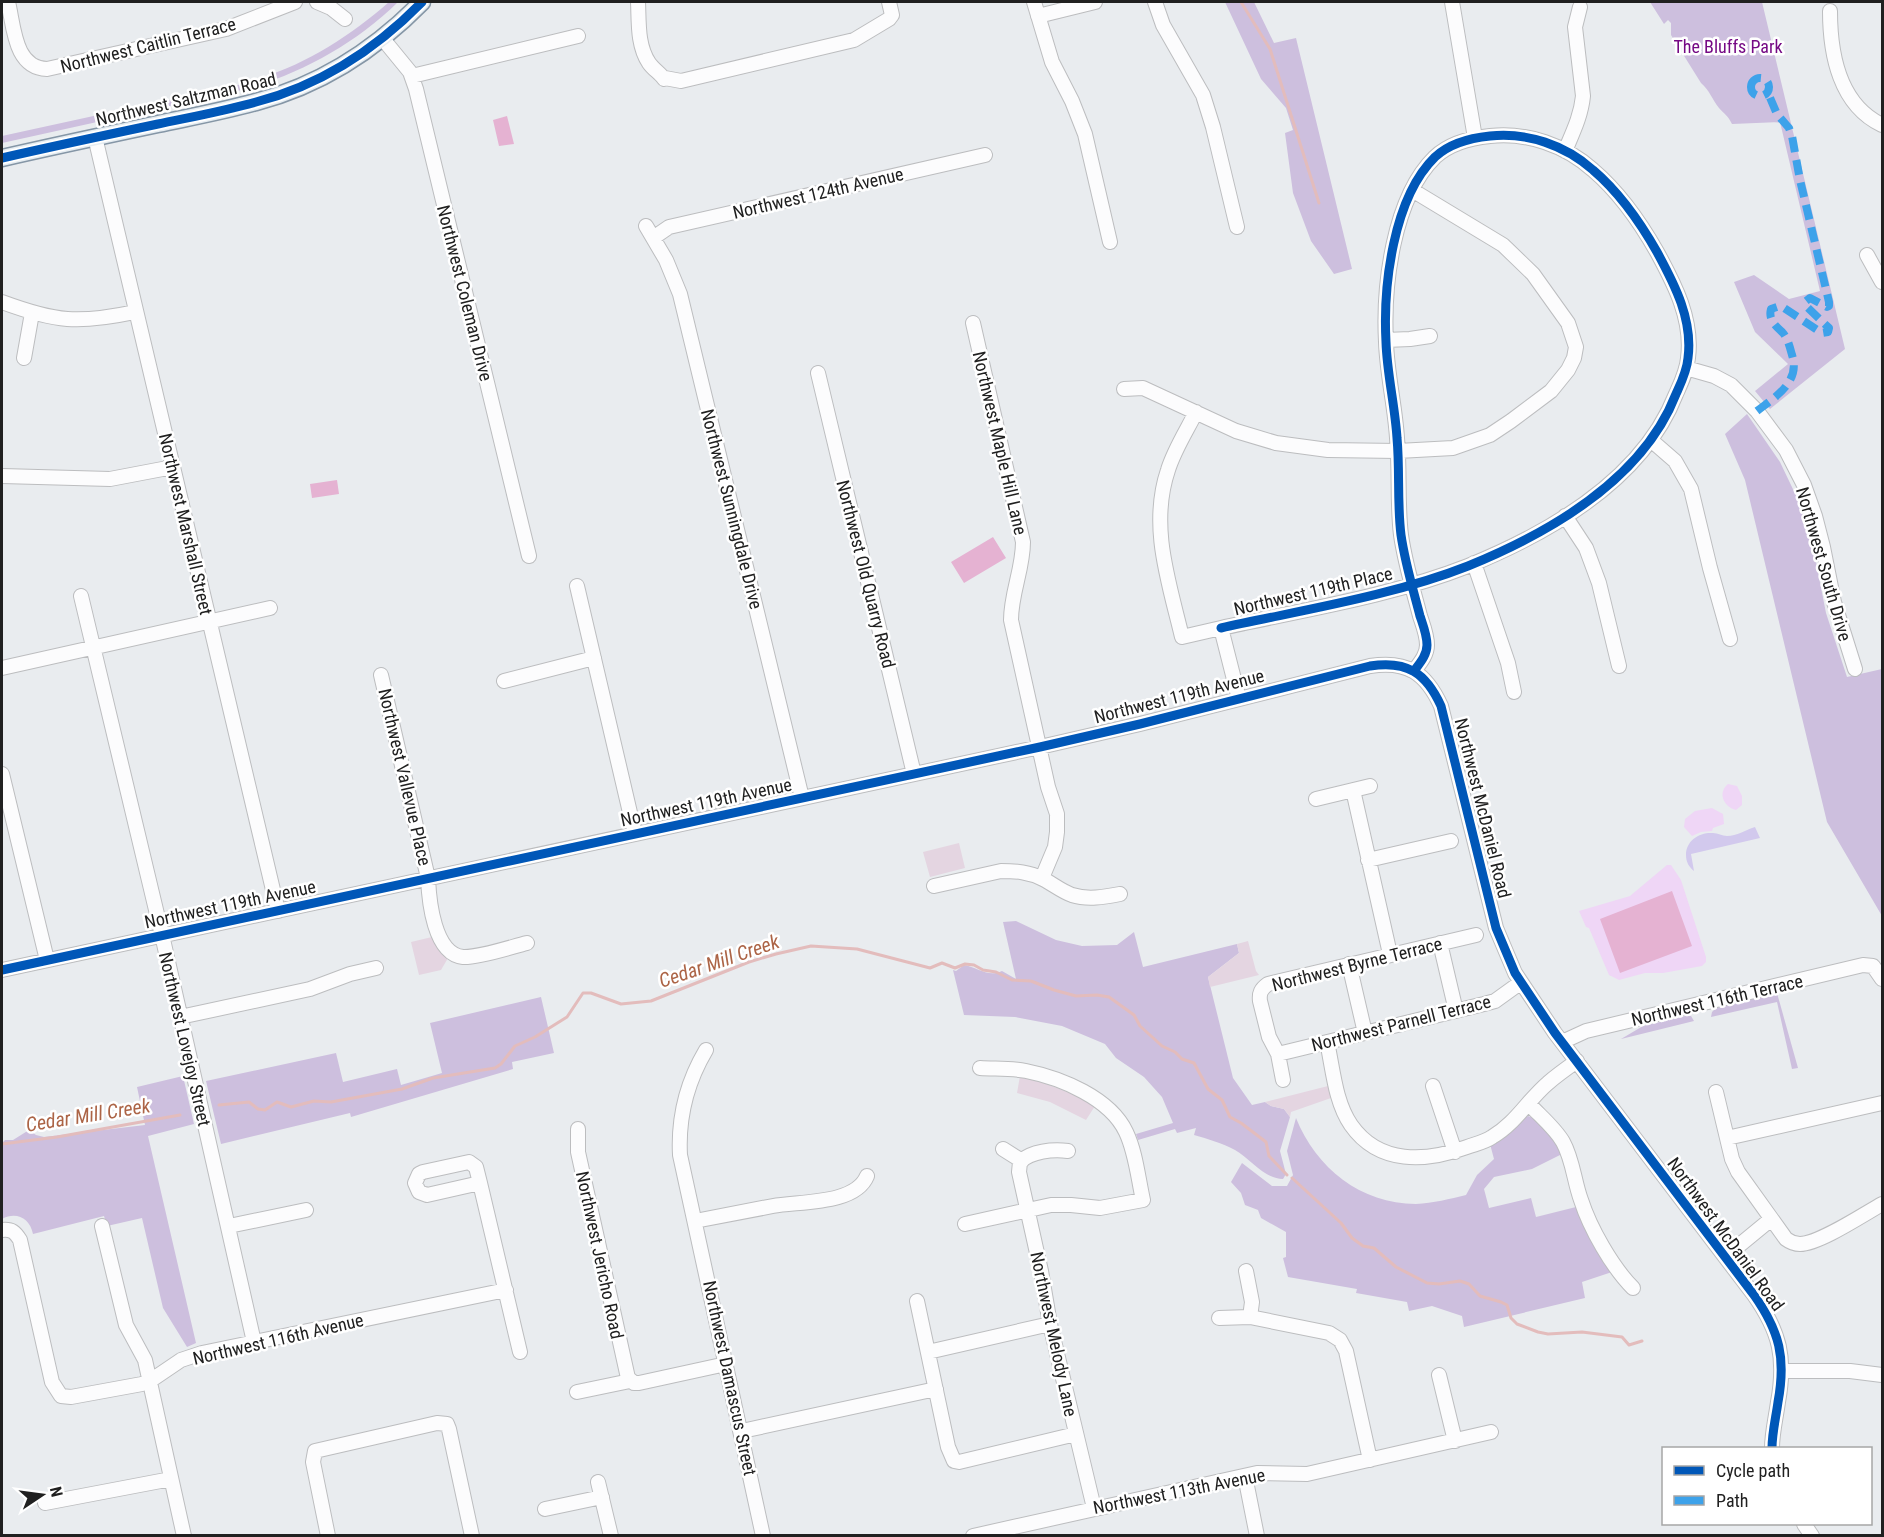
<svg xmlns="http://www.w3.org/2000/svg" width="1884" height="1537" font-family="'Roboto Condensed',sans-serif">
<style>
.grass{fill:#d2c9ed}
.forest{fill:#cdbfde}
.wetland{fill:#e4d5e1}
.park{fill:#efd6f6}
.pitch{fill:#e5b2d2}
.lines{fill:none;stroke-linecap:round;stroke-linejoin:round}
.stream{stroke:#e3bcbc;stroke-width:3}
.minor-casing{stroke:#bcbdbf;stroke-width:16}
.major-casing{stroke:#8596a6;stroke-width:19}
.minor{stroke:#fcfcfd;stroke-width:14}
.major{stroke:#e6edf2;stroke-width:16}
.quiet{stroke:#3da2ea;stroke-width:8;stroke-dasharray:15 8;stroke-linecap:butt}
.cycleway-casing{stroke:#fff;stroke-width:13}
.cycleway{stroke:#0057b8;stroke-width:9}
.labels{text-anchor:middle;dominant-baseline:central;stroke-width:5;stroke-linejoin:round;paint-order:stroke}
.street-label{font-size:18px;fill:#202020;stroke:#fff}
.park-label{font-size:18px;fill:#750984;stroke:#fff}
.water-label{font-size:20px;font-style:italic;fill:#ac6446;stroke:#fff}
</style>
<rect width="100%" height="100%" fill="#e9ecef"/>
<path class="grass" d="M1755,827L1760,838L1691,854L1694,871C1689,867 1686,862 1686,855C1686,840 1700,832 1713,833C1718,833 1722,836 1727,836C1737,836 1745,830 1755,827Z"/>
<path class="forest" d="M389,2H398C356,43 307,70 251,88L2,143V136C52,125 103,114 153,103C189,96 226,90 260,78C309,63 351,35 389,2Z
M1225,2H1254L1274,43L1296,38L1352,269L1334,274L1311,241L1293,193L1285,133L1293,130L1286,108L1261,79Z
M1650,2H1762L1845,349L1770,409L1755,391L1788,364L1755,332L1734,282L1754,275L1789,299L1820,291L1780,122L1732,124C1727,114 1725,115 1719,108C1712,99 1710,91 1701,83L1671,35V23L1668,20L1664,24Z
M1747,414L1780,462L1801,506L1813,547L1826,613L1847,677L1882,669V916L1827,822L1745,480L1725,434Z
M1016,921L1056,940L1082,946L1117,945L1134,932L1143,967L1237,944L1239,953L1208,977L1233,1078L1252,1105L1265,1102L1271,1106L1284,1109L1290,1117L1280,1151L1286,1174L1283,1179C1264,1179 1251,1159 1235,1150C1222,1143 1208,1139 1194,1135L1196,1128L1177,1133L1175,1129L1138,1140L1136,1134L1173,1123L1162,1097L1144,1077L1116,1058L1105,1044L1062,1026L1015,1017L964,1015L953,970L956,971L964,965C977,967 988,978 1002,971L1016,979L1003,922Z
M1777,993L1798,1068L1792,1069L1777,1002L1711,1017L1712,1012L1716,1008Z
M541,997L554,1053L512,1062L513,1069L351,1117L350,1113L221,1144L206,1081L336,1053L343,1082L397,1069L401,1085L442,1073L430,1023Z
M1685,1016H1691L1694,1021L1621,1039L1643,1026Z
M183,1076L194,1124L148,1136L196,1343L187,1347L163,1308L142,1218L107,1226L104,1216L33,1234C30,1218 16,1211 2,1219V1143L5,1140H13L29,1130L36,1135L44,1137L145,1125L137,1087Z
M1528,1116C1544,1120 1555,1140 1562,1154L1532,1169L1494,1177L1484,1189L1489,1208L1531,1198L1536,1217L1576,1207L1612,1272L1582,1282L1585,1298L1464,1327L1462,1316L1432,1306L1409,1311L1407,1302L1356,1293L1357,1289L1288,1277L1283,1258L1286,1257V1232L1261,1218L1258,1210L1245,1205L1241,1193L1231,1182L1242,1163L1272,1186H1287L1293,1175L1287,1151L1296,1118C1316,1168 1361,1204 1416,1204C1433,1203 1450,1199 1466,1195L1477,1175L1494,1159L1490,1144L1524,1118Z"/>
<path class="wetland" d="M959,843L965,868L930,877L923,852Z
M432,937L440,952L448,958L441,970L419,975L411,942Z
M1248,941L1256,971L1259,975L1210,987L1208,977L1239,953L1237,944Z
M1020,1076C1047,1083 1071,1092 1095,1106L1086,1120L1050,1102L1017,1093Z
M1328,1086L1331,1098L1291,1112L1290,1117L1284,1109L1271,1106L1265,1102Z"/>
<path class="park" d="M1728,784L1737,786L1742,796V805L1736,810C1724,807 1717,793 1728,784Z
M1712,808L1723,814L1724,824L1713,828L1712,831L1701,832L1692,836L1684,827L1685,819L1695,811Z
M1667,865H1671L1681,880L1706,957V962L1702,966L1663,973H1645L1619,980L1609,975L1589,928L1586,927L1579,911L1630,896Z"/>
<path class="pitch" d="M507,116L514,144L499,146L493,120Z
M337,480L339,494L312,498L310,484Z
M993,537L1006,558L964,583L951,562Z
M1672,891L1692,946L1620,973L1600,919Z"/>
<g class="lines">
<path class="stream" d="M1241,2L1270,49L1319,203
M219,1105L249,1102L258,1109L265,1110L277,1102L291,1107L314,1101L331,1102L402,1089L433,1078L495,1068L501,1064L515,1046L535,1037L567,1017L583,993H591L621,1004L651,1001L749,962L776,954L811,946L857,949L930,968L942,963L955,968L965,964L974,965L983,970L996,972L1012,980L1031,981L1054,990L1076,996L1097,995L1109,997L1134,1015L1140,1026L1162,1046L1175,1052L1182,1059L1194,1063L1208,1089L1222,1100L1230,1117L1241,1123L1266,1142L1269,1156L1287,1175
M2,1144L57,1137L180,1115
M1292,1178L1341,1223L1352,1238L1363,1246L1374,1248L1396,1267L1427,1283L1439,1284L1460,1281L1469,1284L1480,1296L1501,1302L1507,1305L1511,1318L1517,1324L1538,1332L1548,1334L1582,1332L1622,1337L1629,1345L1642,1341"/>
<defs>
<path id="minor" d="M8,2C14,26 14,68 47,69L226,29L295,2
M317,2L331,8L345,19
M638,2C639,21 637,45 649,63C653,69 661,74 664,79
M1034,2L1052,62L1072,101L1085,134L1110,242
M1155,2L1163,25L1203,95L1213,127L1237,227
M1452,2L1475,138
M1830,11C1830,55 1840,105 1882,125
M1038,16L1095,2
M383,39L410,72L416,89L529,556
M412,76L578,36
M665,78L681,81L854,40L889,19L892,15L889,2
M95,137L278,911
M1565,151C1573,132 1581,116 1583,96L1575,27L1580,7
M646,226L666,260L680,294L802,798
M653,238L669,227L985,155
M1867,255L1882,282
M2,302C56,322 78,324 135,312
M973,323L1023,542C1023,569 1011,593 1011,620L1048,787L1057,814V832L1055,847L1042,878
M1386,340L1410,339L1430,336
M24,358L32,313
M1686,368L1714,376L1731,385L1757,411L1786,450L1804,485L1815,516L1823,547L1834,602L1855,669
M818,373L914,774
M1124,389L1143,388L1236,431L1276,443L1328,450L1398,451L1453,448L1490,435L1511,421L1551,391L1568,370L1574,358L1576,347L1568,323L1533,274L1503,245L1412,190
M1196,412C1187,430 1174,450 1168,470C1149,526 1169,582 1182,637L1221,628L1239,699
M1652,441L1675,461L1691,489L1710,568L1730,639
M2,476L110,479L173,467
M1565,516L1586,548L1599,583L1619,666
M1474,563L1508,663L1514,692
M577,586L635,834
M81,596L162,935L254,1342
M1221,628C1302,610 1392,596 1468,566C1549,533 1643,479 1676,394C1681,383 1687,371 1688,358C1693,320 1675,285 1657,252C1640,222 1620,193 1593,170C1565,145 1527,132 1490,136C1470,138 1450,143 1435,157C1393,198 1383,286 1386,342C1387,374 1395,406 1397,438C1400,471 1397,503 1401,535C1405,563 1413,589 1420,616C1423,625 1427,635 1427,645C1427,655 1420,663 1414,671
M2,668L270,608
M381,675L428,878C429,901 434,954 463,957C478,958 511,947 527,943
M504,681L594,658
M2,774L47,960
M1353,790L1390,954
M1316,799L1370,786
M1368,860L1451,841
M934,886L1001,871C1016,871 1029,872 1043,879C1053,884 1061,891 1072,895C1088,900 1104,897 1120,894
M1440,943L1456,1011
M1349,964L1365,1033
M2,970L1040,747L1140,724L1370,666C1407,660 1426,673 1441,706L1496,928L1515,973L1555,1033L1754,1295C1780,1332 1786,1358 1778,1402C1776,1417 1772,1433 1772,1448
M180,1017L310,989L350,974L376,968
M1327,1042C1333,1069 1335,1102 1351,1125C1379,1165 1426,1162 1467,1147C1475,1144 1485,1142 1492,1137C1515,1124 1528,1100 1548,1083C1557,1075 1567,1068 1577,1061
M1562,1042L1586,1031L1863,965L1873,966L1882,979
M706,1050C687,1082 678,1117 680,1155L763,1536
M1278,1054L1484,1004L1495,1001L1520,983
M1283,1080L1278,1054L1269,1037L1260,1001C1259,993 1261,989 1268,984L1476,935
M1433,1086L1455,1152
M1716,1092L1732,1159L1738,1172L1786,1239C1790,1242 1794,1244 1800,1244C1819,1244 1864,1214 1882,1204
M1529,1104C1540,1116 1555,1128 1563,1142C1573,1160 1574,1181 1581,1200C1590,1228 1612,1267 1633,1288
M578,1129V1152L628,1378L634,1383H639L726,1364
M1727,1138L1882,1103
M1003,1149L1022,1161
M1068,1151C1053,1149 1031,1151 1020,1162L1019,1172L1041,1271L1050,1324L1094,1508
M480,1183L427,1195L419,1192L415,1183L419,1174L423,1172L469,1162L476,1167L480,1183L520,1352
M695,1221C721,1216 747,1211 773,1206C799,1201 855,1205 867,1176
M965,1224L1051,1205H1071L1100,1208L1143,1200C1138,1178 1136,1153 1126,1132C1110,1098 1061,1078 1026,1071C1011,1068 995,1069 980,1068
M102,1226L126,1325L145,1360L184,1536
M229,1226L306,1210
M2,1230C12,1229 15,1232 20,1240L52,1382L61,1396L71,1397L142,1384L150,1381L181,1360L202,1353L506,1290
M1725,1257L1770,1220
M1246,1271L1252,1302L1250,1317
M917,1301L948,1447L954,1461L959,1462L1076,1434
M1219,1318L1250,1317L1329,1333L1340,1340L1346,1351L1370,1460
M928,1352L1050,1324
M1783,1371H1850L1882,1375
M1439,1375L1455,1441
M577,1392L630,1381
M742,1431L936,1389
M1245,1476L1257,1536
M598,1482L611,1536
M45,1503L171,1479
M545,1509L602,1497
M1804,1524L1812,1536
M328,1536L313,1462L315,1451L437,1423L447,1424L449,1429L472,1536
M973,1536L1257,1473L1307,1474L1491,1432"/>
<path id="major" d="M2,158C54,146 106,135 158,124C191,117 224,111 256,102C321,85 376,49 422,2"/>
</defs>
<use href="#minor" class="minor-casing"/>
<use href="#major" class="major-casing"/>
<use href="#minor" class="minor"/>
<use href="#major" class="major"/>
<path class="quiet" d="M1751 87a9 9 0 1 1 18 0a9 9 0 1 1-18 0Z
M1757,411C1775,397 1801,382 1792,355C1790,348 1788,339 1783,333C1776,326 1768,320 1771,309L1777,307L1784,308L1822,333L1828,332L1829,328L1806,306V301L1810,298L1827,307L1829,306V302L1800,180L1792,136L1789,128L1777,114L1768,93"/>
<defs>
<path id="cycleway" d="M2,158C54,146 106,135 158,124C191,117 224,111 256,102C321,85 376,49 422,2
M1221,628C1302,610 1392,596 1468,566C1549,533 1643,479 1676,394C1681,383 1687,371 1688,358C1693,320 1675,285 1657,252C1640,222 1620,193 1593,170C1565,145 1527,132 1490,136C1470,138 1450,143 1435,157C1393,198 1383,286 1386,342C1387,374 1395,406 1397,438C1400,471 1397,503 1401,535C1405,563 1413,589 1420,616C1423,625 1427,635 1427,645C1427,655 1420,663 1414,671
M2,970L1040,747L1140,724L1370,666C1407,660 1426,673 1441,706L1496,928L1515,973L1555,1033L1754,1295C1780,1332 1786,1358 1778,1402C1776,1417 1772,1433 1772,1448"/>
</defs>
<use href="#cycleway" class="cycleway-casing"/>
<use href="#cycleway" class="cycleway"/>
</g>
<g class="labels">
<g class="street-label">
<text transform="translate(148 45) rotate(-14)">Northwest Caitlin Terrace</text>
<text transform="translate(186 99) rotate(-13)">Northwest Saltzman Road</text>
<text transform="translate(818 193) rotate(-13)">Northwest 124th Avenue</text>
<text transform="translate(465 293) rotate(76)">Northwest Coleman Drive</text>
<text transform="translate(1000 443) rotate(77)">Northwest Maple Hill Lane</text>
<text transform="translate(732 509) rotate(76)">Northwest Sunningdale Drive</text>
<text transform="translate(186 524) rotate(77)">Northwest Marshall Street</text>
<text transform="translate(1824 564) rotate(74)">Northwest South Drive</text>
<text transform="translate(866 574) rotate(76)">Northwest Old Quarry Road</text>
<text transform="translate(1313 591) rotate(-13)">Northwest 119th Place</text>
<text transform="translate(1179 696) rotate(-14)">Northwest 119th Avenue</text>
<text transform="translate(405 777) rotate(77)">Northwest Vallevue Place</text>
<text transform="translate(706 802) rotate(-12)">Northwest 119th Avenue</text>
<text transform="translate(1483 808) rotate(76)">Northwest McDaniel Road</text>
<text transform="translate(230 904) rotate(-12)">Northwest 119th Avenue</text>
<text transform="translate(1357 964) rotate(-14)">Northwest Byrne Terrace</text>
<text transform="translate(1717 1000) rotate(-13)">Northwest 116th Terrace</text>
<text transform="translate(1401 1023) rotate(-14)">Northwest Parnell Terrace</text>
<text transform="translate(185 1039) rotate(77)">Northwest Lovejoy Street</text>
<text transform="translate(1726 1234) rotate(54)">Northwest McDaniel Road</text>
<text transform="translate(600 1255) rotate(78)">Northwest Jericho Road</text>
<text transform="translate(1054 1334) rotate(78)">Northwest Melody Lane</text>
<text transform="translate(278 1339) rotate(-13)">Northwest 116th Avenue</text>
<text transform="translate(730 1378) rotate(78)">Northwest Damascus Street</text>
<text transform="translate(1179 1491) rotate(-11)">Northwest 113th Avenue</text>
</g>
<g class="park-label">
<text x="1728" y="46">The Bluffs Park</text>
</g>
<g class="water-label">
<text transform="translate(719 961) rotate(-19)">Cedar Mill Creek</text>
<text transform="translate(88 1115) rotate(-9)">Cedar Mill Creek</text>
</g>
</g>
<rect width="1884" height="1537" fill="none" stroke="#202020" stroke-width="6"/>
<rect x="1662" y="1447" width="210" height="78" fill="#ffffff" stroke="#a6a6a6" stroke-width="1.5"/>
<rect x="1674" y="1466" width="30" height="9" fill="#0057b8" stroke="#a6a6a6" stroke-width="1.5"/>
<text x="1716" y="1477" font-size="18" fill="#202020">Cycle path</text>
<rect x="1674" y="1496" width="30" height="9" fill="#3da2ea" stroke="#a6a6a6" stroke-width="1.5"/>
<text x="1716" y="1507" font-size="18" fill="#202020">Path</text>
<g transform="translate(42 1495) rotate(77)" stroke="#ffffff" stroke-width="4.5" paint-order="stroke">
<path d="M0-4.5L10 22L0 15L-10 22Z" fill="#202020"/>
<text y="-9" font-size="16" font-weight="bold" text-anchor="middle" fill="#202020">N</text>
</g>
</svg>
